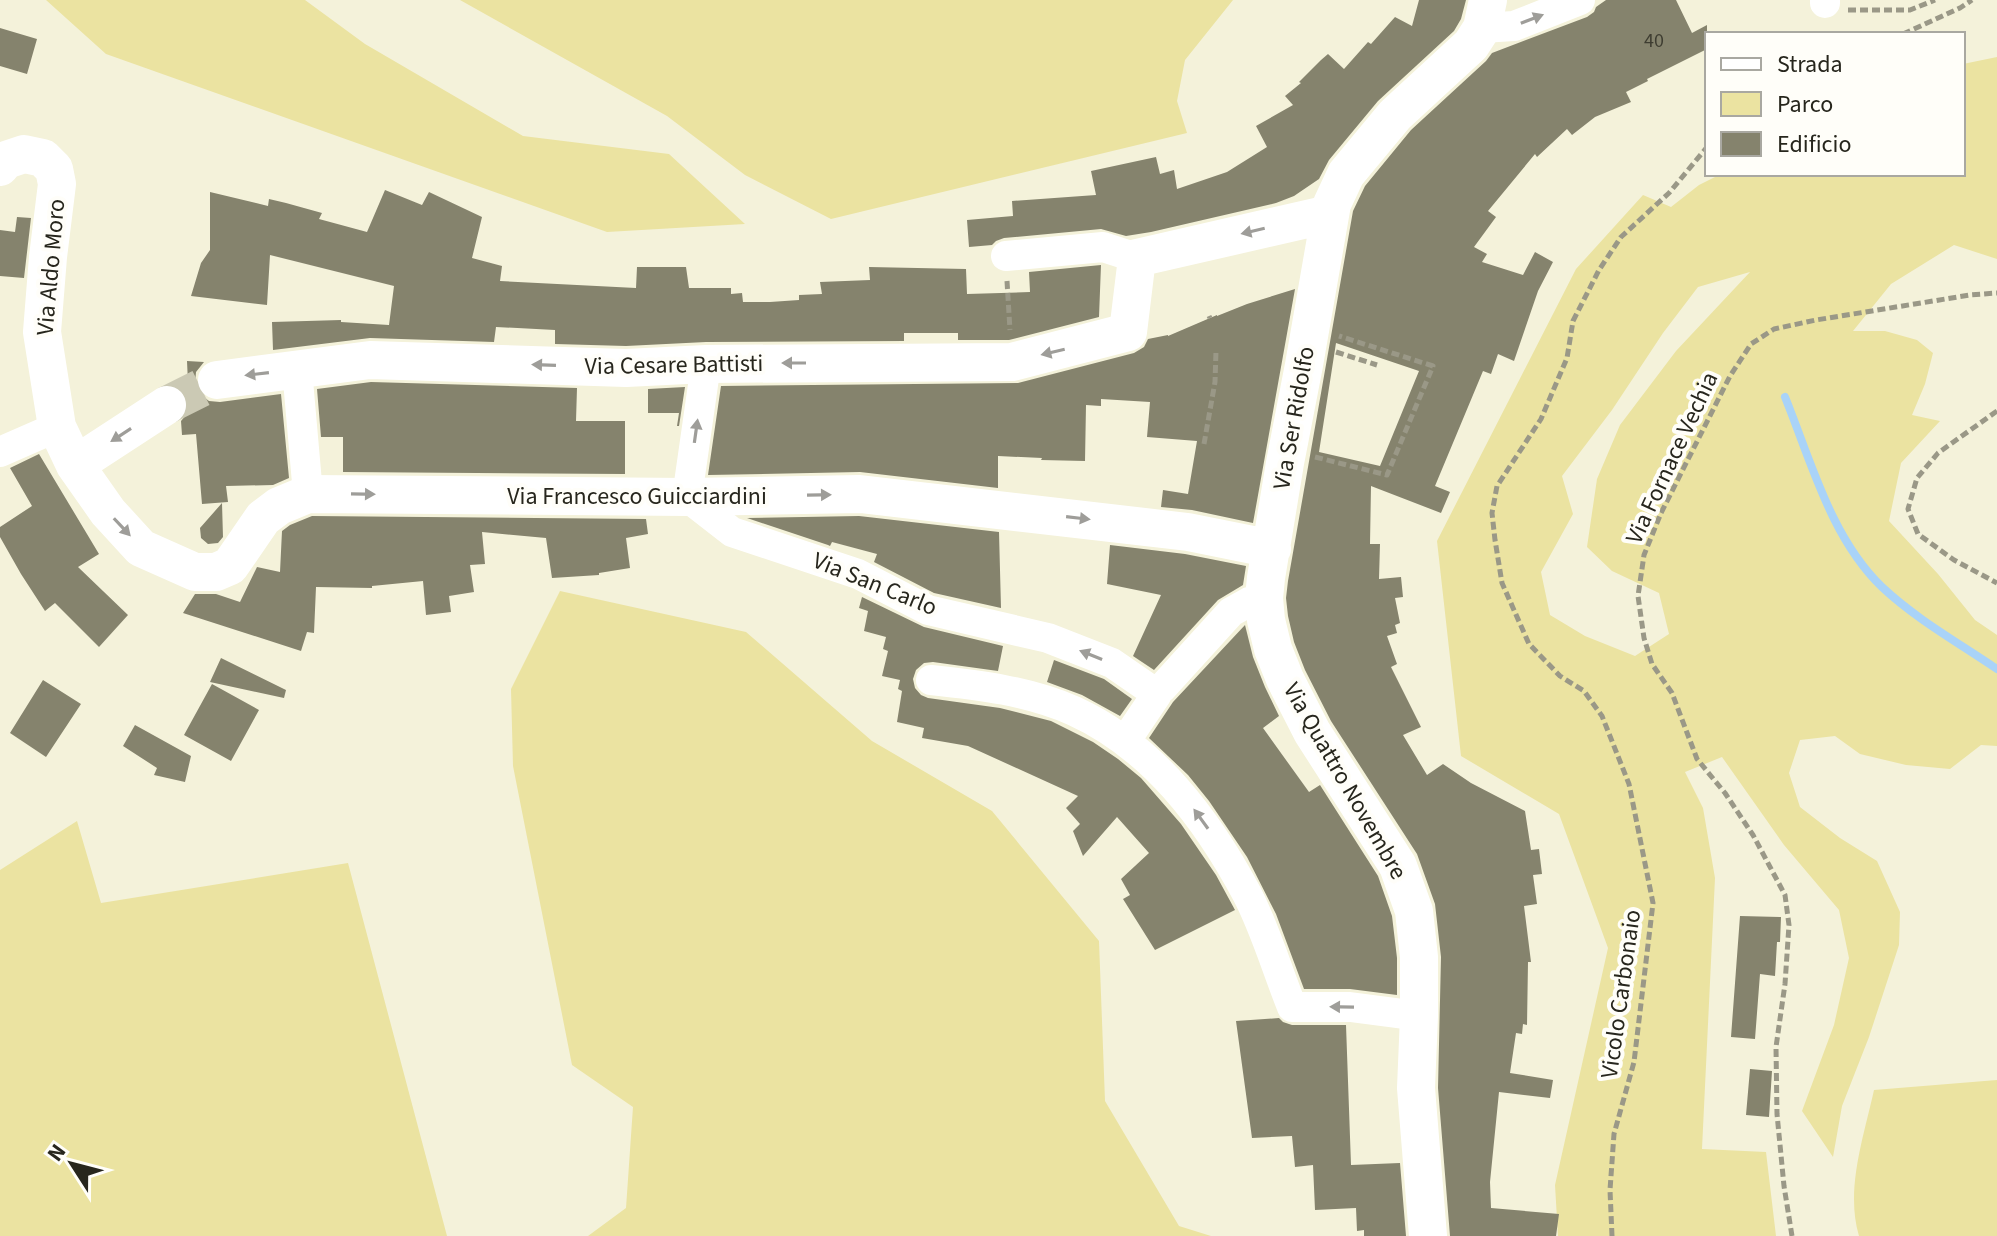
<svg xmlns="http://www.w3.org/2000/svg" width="1997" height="1236" font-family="'Source Sans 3',sans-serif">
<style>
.green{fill:#ebe3a1;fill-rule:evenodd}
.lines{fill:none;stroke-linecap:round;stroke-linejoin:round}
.stream{stroke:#a9d3f8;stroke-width:8}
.building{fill:#85836d;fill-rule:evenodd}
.major-tunnel{stroke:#cbc9b4;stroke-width:38;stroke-dasharray:38 19;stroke-linecap:butt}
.path{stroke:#9a9887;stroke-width:5;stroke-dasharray:8 4;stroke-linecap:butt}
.minor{stroke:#fff;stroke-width:30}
.major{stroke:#fff;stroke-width:38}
.oneway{fill:#9e9d99}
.labels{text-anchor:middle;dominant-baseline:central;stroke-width:8;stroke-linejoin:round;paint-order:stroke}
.number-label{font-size:20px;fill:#3e3d31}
.street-label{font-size:24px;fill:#27261d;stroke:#fffef9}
</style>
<rect width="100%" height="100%" fill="#f4f2da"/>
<path class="green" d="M46,0H305L365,44L523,136L669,154L745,224L607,232L106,54Z
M460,0H1233L1185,60L1177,101L1187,133L831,219L745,175L667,116Z
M1997,57V259L1954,245L1891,284L1853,331H1885L1917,340L1933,353L1925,384L1912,415L1940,421L1901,463L1889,521L1938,574L1975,620L1997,635V746L1981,745L1950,769L1906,765L1860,754L1835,736L1800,740L1789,773L1800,807L1840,838L1877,861L1900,912L1899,945L1869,1037L1842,1106L1833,1157L1802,1111L1834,1025L1849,958L1839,910L1784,845L1722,757L1685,772L1703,808L1715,878L1702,1149L1766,1152L1776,1236H1558L1555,1185L1608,948L1559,814L1461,756L1437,541L1576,269L1643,195L1671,207L1699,185L1721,174H1963V64ZM1750,272L1676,351L1620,425L1597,479L1587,547L1612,571L1659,593L1669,634L1635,656L1585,636L1550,615L1541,572L1573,514L1562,476L1612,410L1663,333L1698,287Z
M560,591L746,632L872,741L992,811L1099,941L1105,1101L1179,1226L1211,1236H588L626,1208L633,1107L572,1065L513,766L511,689Z
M77,821L101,903L348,863L447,1236H0V870Z
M1997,1080V1236H1859C1845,1190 1864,1136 1874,1090Z"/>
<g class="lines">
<path class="stream" d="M1785,397C1811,461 1831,538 1882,587C1916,619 1959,643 1997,669"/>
</g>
<path class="building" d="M1419,0H1466L1461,19L1454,31L1378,101L1329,160L1319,179L1294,196L1276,203L1151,232L1126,236L1101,229L1004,238L996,241L992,245L969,247L967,220L1013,216L1012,201L1096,195L1091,171L1156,157L1160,174L1174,170L1177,189L1227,172L1267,147L1256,126L1293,105L1285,96L1301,83L1299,82L1321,60L1328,54L1344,69L1368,42L1371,44L1395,17L1412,26Z
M1606,0H1676L1692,33L1707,25V49L1647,79L1648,81L1626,92L1631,102L1595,117L1572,135L1567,129L1537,157L1535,154L1488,211L1496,217L1474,247L1487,254L1482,262L1523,275L1535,252L1553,262L1538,291L1514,361L1498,354L1491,374L1483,371L1435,486L1450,492L1441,513L1371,486L1370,544H1380L1379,579L1401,577L1403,597L1395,598L1400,623L1395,625L1397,633L1387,636L1397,664L1391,667L1421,727L1403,735L1427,775L1443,764L1471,783L1525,811L1531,850L1539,849L1542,874L1533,875L1537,904L1524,906L1531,962H1528L1527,1025L1523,1024L1522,1034L1516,1033L1510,1073L1553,1080L1550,1098L1499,1092L1490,1182L1491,1208L1559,1214L1556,1236H1450L1438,1088L1441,957L1435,904L1417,854L1331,721L1305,670L1294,642L1288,616L1286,598L1288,581L1353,211L1365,186L1411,130L1486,61L1492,53L1587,17L1594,12L1596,7ZM1336,343L1419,371L1380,466L1319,452Z
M0,28L37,39L27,74L0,66Z
M385,190L422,205L429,192L482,217L472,258L502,266L500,281L636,288L637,267H686L689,288H731V294L742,293L743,302H770L799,300V295L822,294L820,282L870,280L869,267L966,269L967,294L1030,292L1029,272L1101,265L1099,317L1009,340H958V333H904V341L706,342L626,346L555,344V330L496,327L494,342L370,338L273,350L272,322L341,320V322L389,325L394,286L270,255L267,305L191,296L201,263L210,250V192L268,206L269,199L286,203L322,213L319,219L367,232Z
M17,217L31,218L24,278L0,276V230L15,232Z
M1295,289L1253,523L1192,510L1161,507L1163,490L1188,494L1197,441L1147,437L1150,402L1101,399V406L1086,405L1085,461L1041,460L1042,458L998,456V488L860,472L708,475L721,386L1018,383L1134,353L1144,347L1148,339L1168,335V336L1217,315V316L1247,304Z
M187,361L204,362L196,372L195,384L200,394L209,401L220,402L281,394L289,478L273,485L226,486L228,502L202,504L196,434L182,435L181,421L187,414L189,403L185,392L173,385L188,383Z
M371,382L577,388L576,421H625V474L343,472V437H321L317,389Z
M685,387L679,426H677L679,413H648V389Z
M39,454L99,554L78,567L128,615L99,647L55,603L45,611L21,574L0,537V527L32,506L10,468Z
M222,503L223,537L218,543L208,544L201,538L200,528Z
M312,516L646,519L648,534L626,538L630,568L599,573V575L552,578L546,538L482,532L485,564L470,565L474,592L449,596L451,612L426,615L423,581L372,586V588L316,587L314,633L307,632L301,651L183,613L195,594H216L240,602L257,567L280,572L282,531L290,525Z
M859,516L999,532L1001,608L934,593L874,562L877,554L832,542L830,546L828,545L747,518Z
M1110,545L1185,554L1246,566L1243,585L1218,600L1154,670L1133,656L1161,595L1107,584Z
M862,597L924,627L1003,646L998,671L933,662L924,663L916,670L913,679L915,688L921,695L928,698L1000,708L1051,721L1093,742L1118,759L1141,778L1181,824L1216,875L1235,910L1155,950L1123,899L1130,895L1121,879L1149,853L1117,817L1083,856L1073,831L1080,824L1066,808L1078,796L968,746L922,738L924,728L897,722L902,691L898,689L900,680L882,676L888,651L883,649L886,637L864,631L868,611L859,608Z
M1245,625L1253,657L1265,687L1279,716L1263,728L1309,792L1320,785L1378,876L1392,916L1397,958V995L1350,989H1304L1276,914L1247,857L1209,801L1188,775L1149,738L1173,702Z
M221,658L286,690L284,698L210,682Z
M1054,660L1104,679L1132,699L1120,716L1082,695L1047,682Z
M43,680L81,704L46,757L10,733Z
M212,684L259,710L231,761L184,735Z
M135,725L191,756L185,782L154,775L157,768L123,746Z
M1740,916L1781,917L1780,942H1777L1775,976L1760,974L1755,1039L1731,1037Z
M1279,1018L1283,1022L1292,1025H1346L1351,1165L1400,1163L1406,1236H1364V1230L1357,1231L1356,1208L1315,1210L1313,1165L1295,1167L1292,1136L1252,1138L1236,1021Z
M1750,1069L1772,1071L1769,1117L1746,1115Z"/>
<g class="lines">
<path class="major-tunnel" d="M167,405L217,380"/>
<path class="path" d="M1848,10H1910L1935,0
M1903,34L1960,8L1972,0
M1007,281L1010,330
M1209,316L1210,318
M1336,352L1377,365
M1997,411L1938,453L1917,478L1908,509L1918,534L1954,560L1997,583
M1204,444L1215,382L1216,351
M1315,457L1387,475L1433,366L1339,336
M1612,1236L1610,1190L1614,1134L1634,1062L1653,903L1629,784L1602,716L1584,691L1560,676L1529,644L1502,583L1495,540L1492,513L1497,486L1541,419L1567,358L1573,321L1599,270L1621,237L1669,193L1707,147
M1792,1236L1784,1186L1777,1114L1776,1047L1785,984L1789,925L1785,895L1753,835L1725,793L1697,759L1672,693L1652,664L1644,638L1638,596L1644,555L1661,513L1730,376L1751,344L1774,329L1816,320L1970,295L1997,293"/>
<path class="minor" d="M1825,3V0
M1482,28L1514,26L1580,0
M1006,256L1103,247L1137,258
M706,364L687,497L732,532L858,574L928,610L1048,638L1112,663L1157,694L1126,740
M297,369L308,494
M0,452L57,427
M931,680C979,685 1029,691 1074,711C1153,747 1207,819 1247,894C1265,928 1277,970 1292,1007H1350L1419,1016
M1162,688L1231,612L1249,602L1264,598"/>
<path class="major" d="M0,167L6,160L24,154L43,158L54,169L57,184L48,257L42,332L57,427L75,465L108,512L141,548L195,572H216L230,566L263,518L279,506L308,494L687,497L860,494L1188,532L1272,549
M217,380L370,360L626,368L706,364L1012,362L1128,332L1137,258L1329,214
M75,465L167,405
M1428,1236L1416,1088L1419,1016V957L1414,911L1398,866L1312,732L1285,679L1273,649L1266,620L1264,598L1266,578L1285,463L1304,365L1332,204L1346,174L1395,115L1471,45L1482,28L1488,0"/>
</g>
<defs><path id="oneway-solid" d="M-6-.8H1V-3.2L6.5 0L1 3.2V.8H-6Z" transform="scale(2)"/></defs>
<g class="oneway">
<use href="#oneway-solid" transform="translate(1532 19) rotate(-21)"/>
<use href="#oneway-solid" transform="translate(1253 231) rotate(167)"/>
<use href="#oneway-solid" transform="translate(1053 352) rotate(167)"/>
<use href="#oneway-solid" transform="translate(794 363) rotate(180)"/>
<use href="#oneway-solid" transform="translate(544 365) rotate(-178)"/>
<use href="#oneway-solid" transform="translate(257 374) rotate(173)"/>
<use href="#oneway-solid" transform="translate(696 431) rotate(-82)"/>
<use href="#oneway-solid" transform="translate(121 435) rotate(147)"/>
<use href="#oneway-solid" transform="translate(363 494) rotate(1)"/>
<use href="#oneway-solid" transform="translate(819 495) rotate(-1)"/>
<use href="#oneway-solid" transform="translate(1078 518) rotate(7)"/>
<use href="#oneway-solid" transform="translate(122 527) rotate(47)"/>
<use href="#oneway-solid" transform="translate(1091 655) rotate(-158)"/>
<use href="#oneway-solid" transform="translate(1201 819) rotate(-126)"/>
<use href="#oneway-solid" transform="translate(1342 1007) rotate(-179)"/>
</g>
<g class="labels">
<g class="number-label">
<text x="1654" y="41">40</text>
</g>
<g class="street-label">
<text transform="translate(51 267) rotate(-85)">Via Aldo Moro</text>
<text transform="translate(674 365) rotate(-1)">Via Cesare Battisti</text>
<text transform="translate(1294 418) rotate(-80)">Via Ser Ridolfo</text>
<text transform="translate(1672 458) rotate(-65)">Via Fornace Vechia</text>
<text x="637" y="496">Via Francesco Guicciardini</text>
<text transform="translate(875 584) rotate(22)">Via San Carlo</text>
<text transform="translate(1345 781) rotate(60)">Via Quattro Novembre</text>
<text transform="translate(1621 994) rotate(-82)">Vicolo Carbonaio</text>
</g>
</g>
<rect x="1705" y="32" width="260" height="144" fill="#fffef9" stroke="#a9a8a1" stroke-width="2"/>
<rect x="1721" y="58" width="40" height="12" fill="#ffffff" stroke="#a9a8a1" stroke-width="2"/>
<text x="1777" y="72" font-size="24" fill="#27261d">Strada</text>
<rect x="1721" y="92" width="40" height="24" fill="#ebe3a1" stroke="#a9a8a1" stroke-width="2"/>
<text x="1777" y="112" font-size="24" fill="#27261d">Parco</text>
<rect x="1721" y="132" width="40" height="24" fill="#85836d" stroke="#a9a8a1" stroke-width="2"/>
<text x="1777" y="152" font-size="24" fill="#27261d">Edificio</text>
<g transform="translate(72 1164) rotate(306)" stroke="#fffef9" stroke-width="6" paint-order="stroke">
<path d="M0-6L14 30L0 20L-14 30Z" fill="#27261d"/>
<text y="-12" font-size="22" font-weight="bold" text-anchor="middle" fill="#27261d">N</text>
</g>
</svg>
